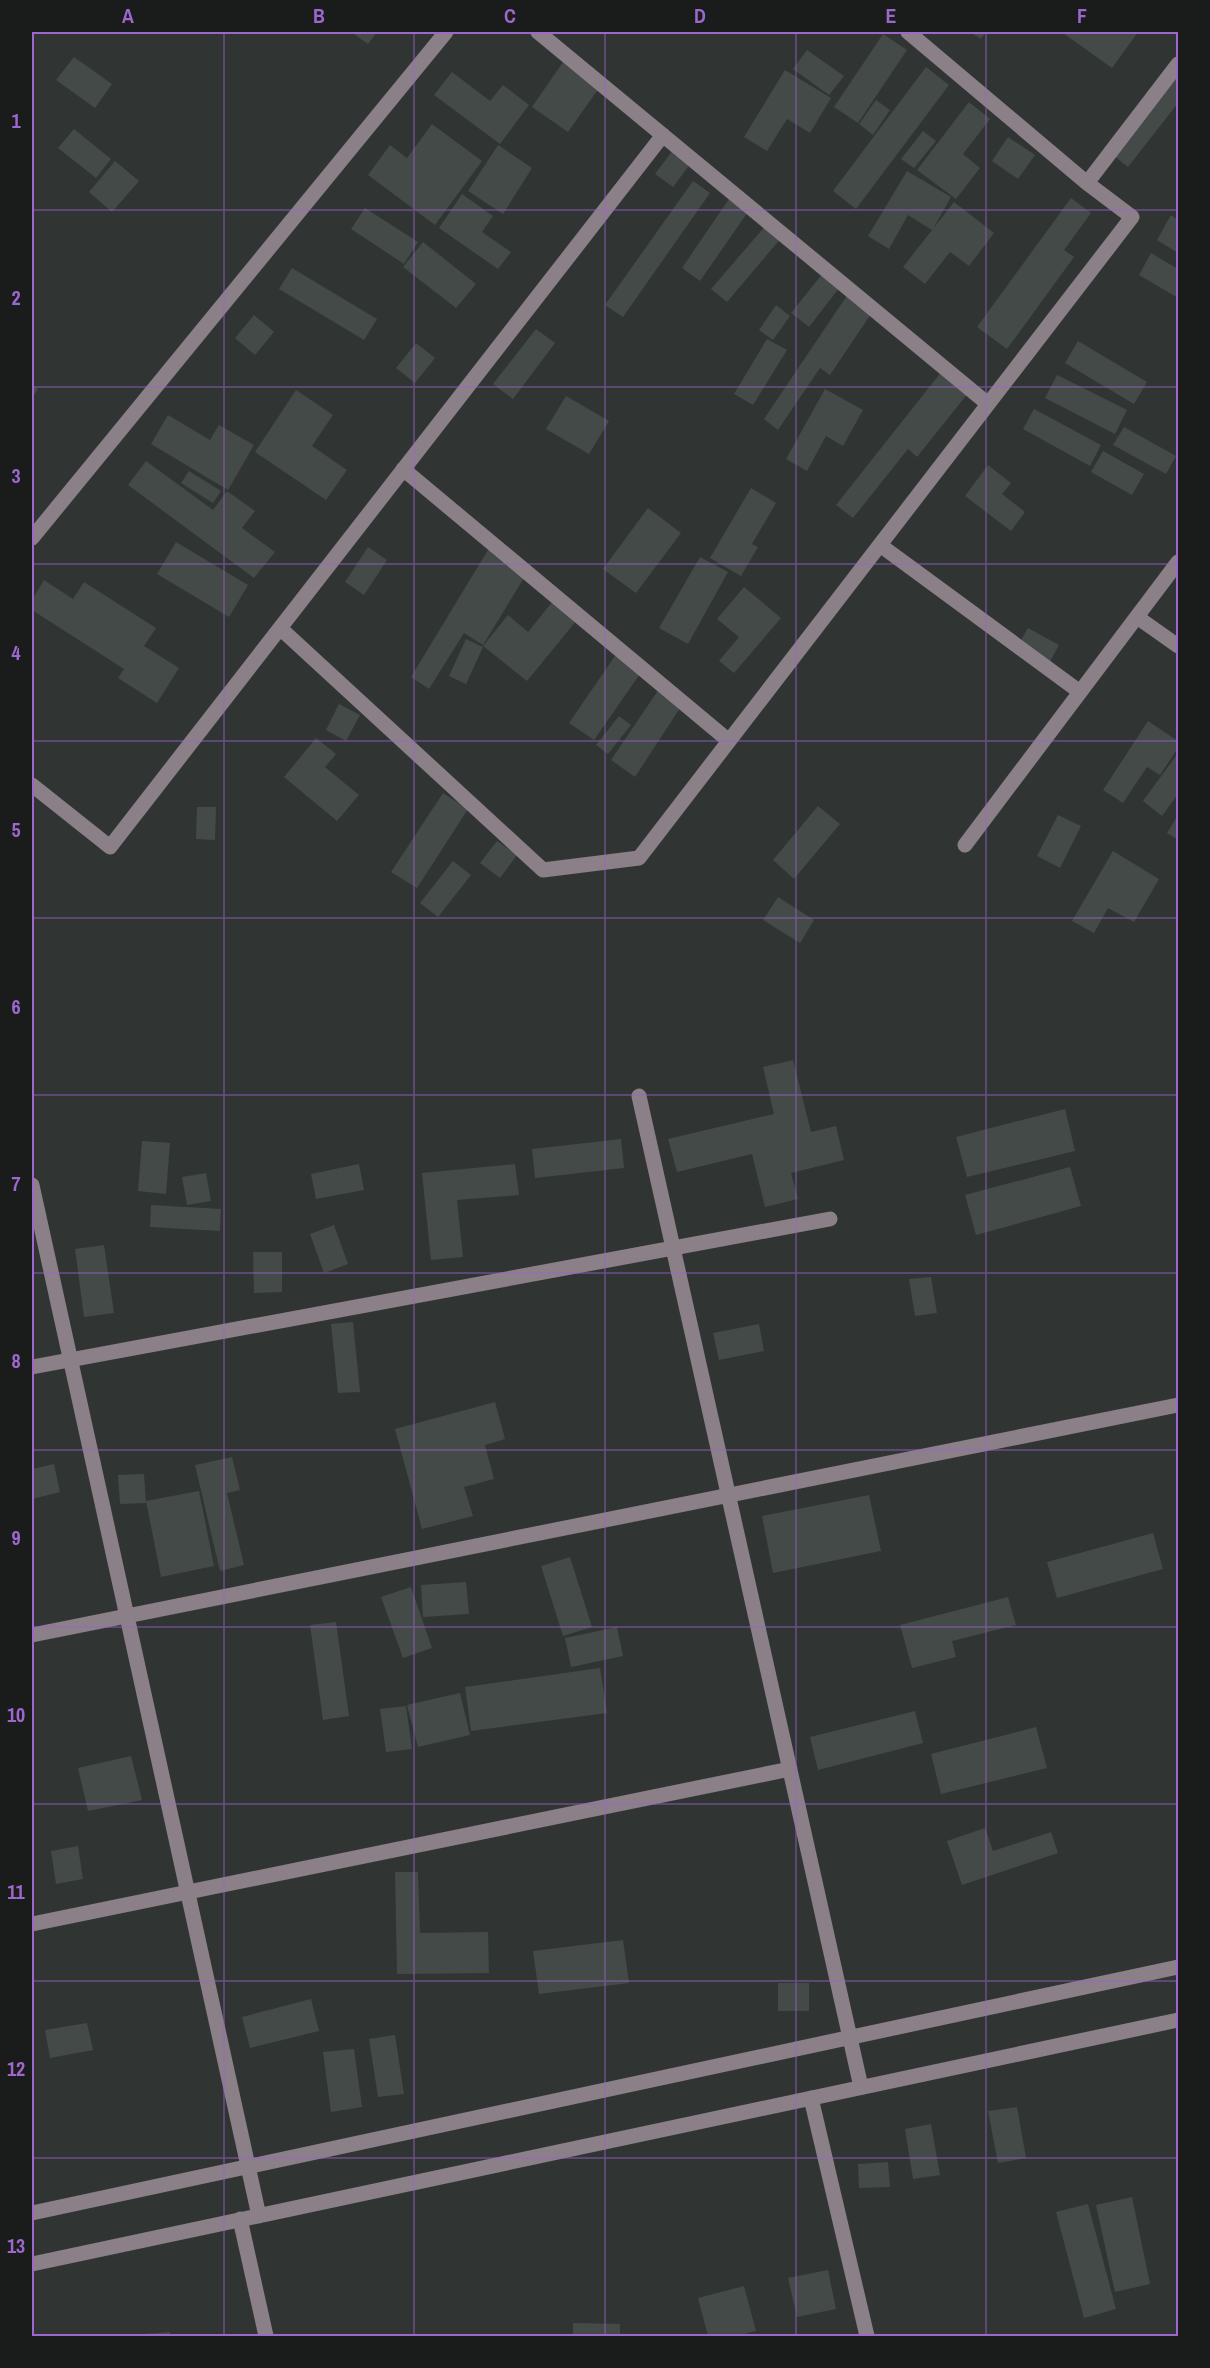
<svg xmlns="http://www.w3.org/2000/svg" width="1210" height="2368" font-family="'Archivo Narrow',sans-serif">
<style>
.building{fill:#444a48}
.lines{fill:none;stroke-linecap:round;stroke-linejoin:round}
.minor{stroke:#8b7f88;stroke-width:15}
.grid{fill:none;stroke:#9d67cd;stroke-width:1.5;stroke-opacity:0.55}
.neatline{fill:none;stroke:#9d67cd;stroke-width:2}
.grid-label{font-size:20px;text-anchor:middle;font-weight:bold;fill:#9d67cd}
</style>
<rect width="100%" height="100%" fill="#303533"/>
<path class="building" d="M351,32H377L368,44Z
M970,32H986L981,39Z
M1064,32H1138L1112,68L1063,33Z
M883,34L907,50L858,123L834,107Z
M807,50L844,76L829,95L793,69Z
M1177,55L1178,103L1128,167L1104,148Z
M74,57L112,84L95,108L56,80Z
M563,62L599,88L568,132L532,107Z
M926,67L949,85L856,209L833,191Z
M785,70L831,98L810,133L787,119L767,151L744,137Z
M452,72L490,101L503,85L529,105L500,144L434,95Z
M876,100L890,110L873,135L859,124Z
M969,102L990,119L963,154L980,168L956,199L917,170Z
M432,124L482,161L435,225L368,175L390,145L407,158Z
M74,129L111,159L96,178L58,148Z
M923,131L936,141L914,168L901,159Z
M1008,137L1035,155L1018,179L992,161Z
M498,145L532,168L503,214L468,191Z
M673,150L691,163L673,187L655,174Z
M115,161L139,181L112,212L89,192Z
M907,171L951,197L933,229L954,202L994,233L969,266L950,252L925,284L903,267L932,230L908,215L889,249L868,236Z
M693,181L710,193L623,317L605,305Z
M462,194L493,216L482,232L511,252L498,269L439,228Z
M731,196L750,209L700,281L682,268Z
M1071,198L1091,213L1064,250L1074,257L1007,349L977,327Z
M365,208L418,242L404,264L351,229Z
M1171,215L1178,220V253L1157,240Z
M767,224L782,237L727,302L711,289Z
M423,242L476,284L456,308L403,267Z
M1151,253L1178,269V298L1139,275Z
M292,268L377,319L364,340L279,289Z
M823,273L840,287L809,327L791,313Z
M848,294L873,311L830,375L820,368L778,430L764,419Z
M776,305L790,316L773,340L759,330Z
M254,315L274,332L255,355L235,338Z
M536,329L555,343L513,399L493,384Z
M767,339L787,350L753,405L734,394Z
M1078,341L1147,382L1134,404L1065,363Z
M416,343L435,358L415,383L396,368Z
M942,371L969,392L917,457L908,449L853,518L836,505Z
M1057,375L1127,410L1115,434L1045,398Z
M32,385L38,389L32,398Z
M825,389L863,410L843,446L826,436L807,471L786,459Z
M296,390L333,415L312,446L347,470L326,500L255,452Z
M566,396L609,421L589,454L546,429Z
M1034,409L1101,445L1090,466L1023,429Z
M168,415L210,440L219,425L254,445L228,490L151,444Z
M1124,427L1176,456L1166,474L1113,445Z
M1103,451L1144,474L1132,495L1091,472Z
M146,461L213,510L227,491L255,511L242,528L275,552L254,578L128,485Z
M988,465L1011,483L1002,494L1025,512L1011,531L965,496Z
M189,471L221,491L213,503L181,483Z
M751,488L776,503L752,544L758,547L741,576L710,558Z
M648,508L681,533L636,593L603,569Z
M176,542L248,585L229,617L157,574Z
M491,545L530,568L483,645L464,633L429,689L411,677Z
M368,547L387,560L364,595L345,582Z
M700,557L728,572L688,644L659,628Z
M44,580L73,599L84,582L156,628L144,646L179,668L157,703L118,678L124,669L32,610V600Z
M744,587L781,618L734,673L719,661L739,637L717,619Z
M557,596L581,615L527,681L483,646L508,615L528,632Z
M1028,628L1059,645L1048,665L1017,647Z
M466,639L483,647L466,684L449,676Z
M617,653L642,671L594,740L569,723Z
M659,689L682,705L635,777L611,760Z
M339,704L360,715L346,741L326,730Z
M619,716L631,725L608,754L596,745Z
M1148,721L1178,741V748L1160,775L1147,767L1123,803L1103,790Z
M316,738L336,754L325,767L359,795L337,821L284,777Z
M1178,753V794L1162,816L1143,801Z
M443,793L468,809L417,888L391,872Z
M818,806L840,824L794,879L773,860Z
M197,807H216L215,840L196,839Z
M1058,815L1081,826L1060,868L1037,856Z
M1178,815V840L1167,833Z
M497,841L517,855L500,878L480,863Z
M1113,851L1159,879L1134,922L1108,908L1094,933L1072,921Z
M453,861L471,875L438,917L420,903Z
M778,897L814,920L800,943L763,920Z
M793,1060L811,1132L836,1126L844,1160L791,1173L798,1199L765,1207L752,1154L677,1172L668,1139L774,1114L763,1067Z
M1065,1109L1075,1151L967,1177L956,1137Z
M621,1139L624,1168L535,1178L532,1149Z
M142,1141L170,1143L166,1194L138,1191Z
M359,1164L364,1190L316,1199L311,1174Z
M515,1164L519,1195L457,1200L463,1257L431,1260L422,1173Z
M1070,1167L1081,1206L976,1235L965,1195Z
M206,1173L211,1201L187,1205L182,1177Z
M151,1205L221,1209L220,1231L150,1227Z
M334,1225L348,1264L324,1273L310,1234Z
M104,1245L114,1313L84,1317L75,1249Z
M253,1252H282V1292L254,1293Z
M931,1277L937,1313L915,1316L909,1279Z
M353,1322L360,1392L338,1393L331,1324Z
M759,1324L764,1351L719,1360L713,1333Z
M495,1402L505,1439L485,1445L494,1479L464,1487L473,1516L422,1529L395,1429Z
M232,1457L240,1490L227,1493L244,1565L220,1571L195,1465Z
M54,1464L60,1492L32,1499V1469Z
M144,1474L146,1503L120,1504L118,1475Z
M199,1491L214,1566L161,1577L146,1501Z
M869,1495L881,1551L773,1573L762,1516Z
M1153,1533L1163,1569L1057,1598L1047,1562Z
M570,1557L592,1627L563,1636L541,1566Z
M466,1582L469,1614L423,1617L421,1585Z
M411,1587L432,1648L403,1658L381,1597Z
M1008,1597L1016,1625L952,1641L956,1657L912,1668L900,1625Z
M336,1622L349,1716L323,1720L310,1625Z
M617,1627L623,1656L571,1667L565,1638Z
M600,1668L607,1713L471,1731L465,1687Z
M460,1693L470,1735L418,1747L407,1705Z
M406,1706L412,1749L386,1752L380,1709Z
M915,1711L923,1743L818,1770L810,1737Z
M1036,1727L1047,1768L941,1794L931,1754Z
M131,1756L142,1800L88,1811L78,1768Z
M985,1828L993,1851L1051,1832L1058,1853L962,1885L947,1841Z
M78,1846L83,1879L56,1884L51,1851Z
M395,1872H418L420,1933L488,1932L489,1973L397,1974Z
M623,1940L629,1983L539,1994L533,1951Z
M778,1983H809V2011H778Z
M311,1999L319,2031L250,2048L242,2017Z
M87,2023L93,2050L50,2058L45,2030Z
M395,2035L404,2094L378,2097L369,2039Z
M354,2049L362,2107L331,2112L323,2052Z
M1017,2107L1026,2158L998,2163L988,2111Z
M931,2124L940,2175L913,2179L905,2129Z
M888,2162L890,2187L859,2188L858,2164Z
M1132,2197L1150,2284L1115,2292L1096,2205Z
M1088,2204L1116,2309L1084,2318L1056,2212Z
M828,2270L836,2309L797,2317L788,2278Z
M744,2286L756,2331L737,2336H708L698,2298Z
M573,2323L620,2324V2336H573Z
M170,2332V2336H145V2334Z"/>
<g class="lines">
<path class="minor" d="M538,32L988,404
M908,32L1087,183L1178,64
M403,469L729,741
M32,538L446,32
M880,545L1080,692
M1137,617L1178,646
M280,628L543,870L639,858L1132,217L1087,183
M32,785L110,847L663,135
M965,845L1178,562
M639,1096L861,2087
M32,1185L259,2216
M32,1367L830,1219
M32,1635L1178,1405
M32,1924L790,1769
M811,2098L867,2336
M32,2213L1178,1967
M240,2219L266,2336
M32,2264L1178,2020"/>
</g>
<path class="grid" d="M224,32V2336M414,32V2336M605,32V2336M796,32V2336M986,32V2336M32,210H1178M32,387H1178M32,564H1178M32,741H1178M32,918H1178M32,1095H1178M32,1273H1178M32,1450H1178M32,1627H1178M32,1804H1178M32,1981H1178M32,2158H1178"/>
<rect width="1210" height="2368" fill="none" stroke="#1a1c1b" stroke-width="66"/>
<rect x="33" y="33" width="1144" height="2302" class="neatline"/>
<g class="grid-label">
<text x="128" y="23">A</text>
<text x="319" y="23">B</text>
<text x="510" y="23">C</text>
<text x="700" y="23">D</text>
<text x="891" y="23">E</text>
<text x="1082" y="23">F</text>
<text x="16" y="128">1</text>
<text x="16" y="305">2</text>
<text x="16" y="483">3</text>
<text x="16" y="660">4</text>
<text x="16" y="837">5</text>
<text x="16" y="1014">6</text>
<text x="16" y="1191">7</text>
<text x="16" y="1368">8</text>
<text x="16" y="1545">9</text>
<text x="16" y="1722">10</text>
<text x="16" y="1899">11</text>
<text x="16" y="2076">12</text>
<text x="16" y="2253">13</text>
</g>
</svg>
